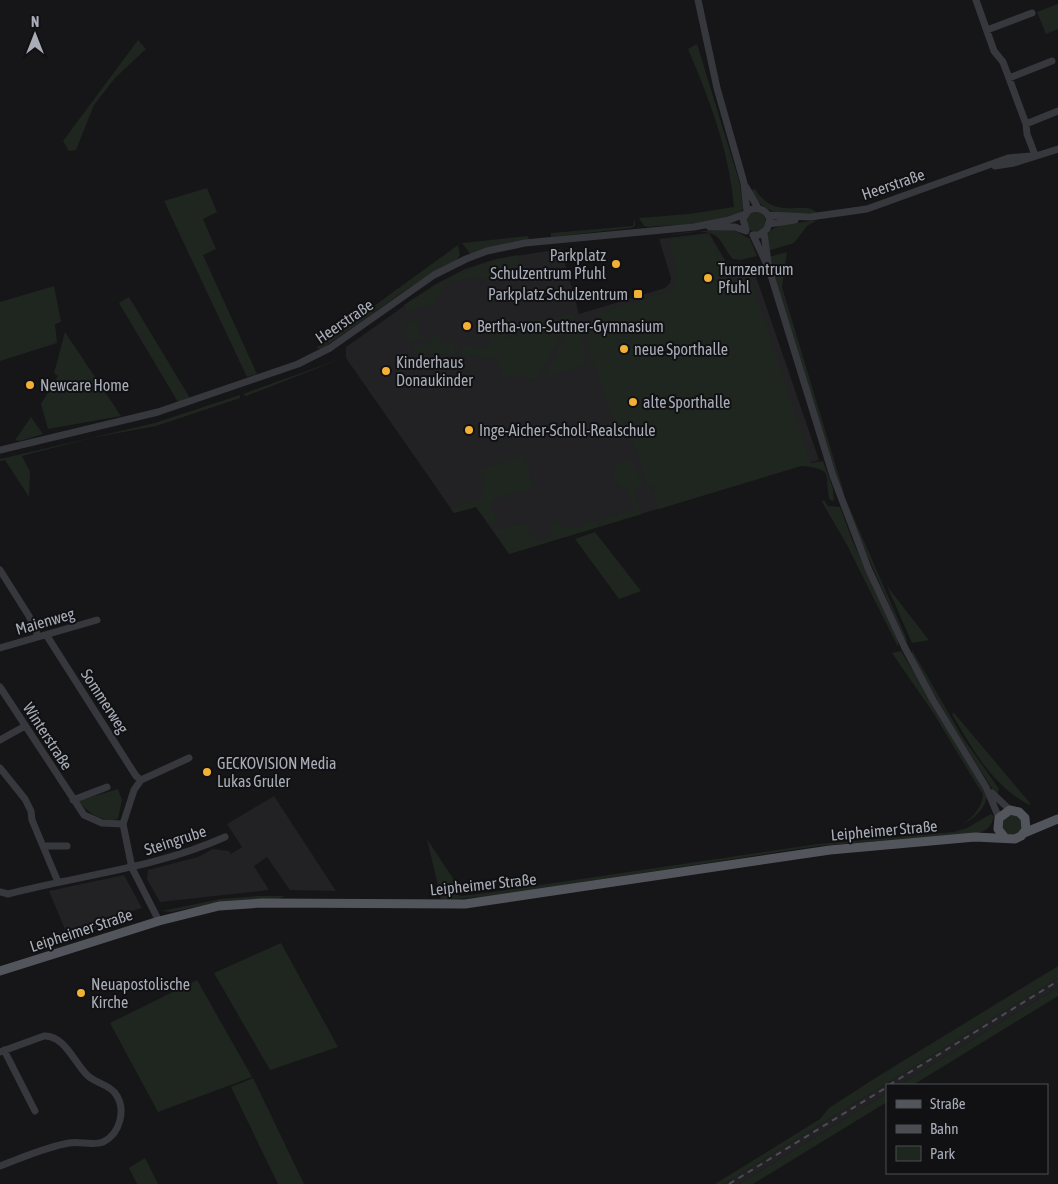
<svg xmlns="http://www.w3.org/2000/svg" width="1058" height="1184" font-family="'Asap Condensed',sans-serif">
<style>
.built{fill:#222225}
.green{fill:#1e261f}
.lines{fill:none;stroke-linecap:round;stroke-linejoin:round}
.minor{stroke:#37383d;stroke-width:7}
.major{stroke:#53555c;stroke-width:9}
.rail{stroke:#4a4c52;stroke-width:2;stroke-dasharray:6 5;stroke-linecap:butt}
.poi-dot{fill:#f2b134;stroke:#111113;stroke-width:2}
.labels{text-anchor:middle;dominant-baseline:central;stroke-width:4;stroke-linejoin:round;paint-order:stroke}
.street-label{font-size:16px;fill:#a8adb8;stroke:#111113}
.poi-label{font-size:16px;fill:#a8adb8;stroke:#111113;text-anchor:start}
</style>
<rect width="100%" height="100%" fill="#161618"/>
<path class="built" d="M709,233L731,270L753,268L819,460L509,554L476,507L454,513L346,358V347L434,285L465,269L496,259L561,249L579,314L665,288L670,283L671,278L659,239Z
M274,796L336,891L290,890L267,857L254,866L269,890L160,902L147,879L148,870L198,857L213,849L229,851L231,854L242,847L227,824Z
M124,875L142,908L118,915L103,926L69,939L49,891Z
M1058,978V987L899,1085H887V1093L739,1184H724Z"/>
<path class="green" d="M1058,4V29L1046,34L1037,12Z
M138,40L146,49L115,78L94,105L76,150L69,151L63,141Z
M697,44L740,184L743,209C729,227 671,224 648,227L644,226L639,218L689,214L734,207C729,150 710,101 688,49Z
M207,188L217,212L203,219L216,249L203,255L257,374L247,377L164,201Z
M755,189C776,223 805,198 817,213C788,213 766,220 750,190Z
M746 222a10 10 0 1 1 20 0a10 10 0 1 1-20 0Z
M635,218V226L631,228L551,237V233L633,226Z
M818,220L807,226L794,243L768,251V233L774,228L782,225Z
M734,230L750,239L757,256L741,260L733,259C727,253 725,246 720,240C709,225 679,234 664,236L702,231Z
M709,235L733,281L750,276L811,463L823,461L833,489L834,501L830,500C823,476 837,469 801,466L659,509L651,484L646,485L628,423L615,426C605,393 592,361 583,327L594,324L600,313L669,291C684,278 674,260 669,243L672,238Z
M528,236L529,240L471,255L462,243Z
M458,245L460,255L457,260C408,284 367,320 321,349L316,348Z
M787,252L782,287L844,493L842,492L810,395L769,257Z
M517,255L519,263L510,269L507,279L467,278L442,284L443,292L438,296L436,303L406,312L404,305C439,281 474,263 517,255Z
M54,286L61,322L55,324L57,343L0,361V302Z
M129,297L190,398L178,402L119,303Z
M569,314L574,316L575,319L571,320L537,378L530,380L529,375L502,377L497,358L462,356L461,346L472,345L476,349L491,346L489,335L504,330L506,339L515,337L522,328L528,326L526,321L536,318L544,320Z
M416,320L422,339L411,342L408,341L404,326L405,323Z
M577,323L588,364L544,377L572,324Z
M65,332L121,416L48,429L41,404L58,376L54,373Z
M440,336L441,344L454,343L456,356L415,352L412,345H427L431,337Z
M346,357L246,396L243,394Z
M240,395V398L156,426L91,438L22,456L30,472L29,497L5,460L0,461V459L155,423Z
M31,417L43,434L20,441L15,440Z
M524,456L533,485L529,489L493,500L491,504L496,523L490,525L476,507L454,513L450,508L481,499L484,485L482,468Z
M624,461H631L644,485L634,492L642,514L509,554L494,531L499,528L501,529L526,522L530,535L538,541L548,538L553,531L551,524L561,521L562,525L570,529L583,526L589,519L600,525L608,514L614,516L633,510L628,492L614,479L613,473L618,464Z
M824,500L828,506L840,507L853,542L898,641V647L847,545L822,502Z
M846,500L908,642L904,638L857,532Z
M595,532L641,591L619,599L575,539Z
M887,586L928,639L929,640L912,643Z
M912,650L963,738L999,789L998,793H995C966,748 937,702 912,654Z
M901,651L987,794C987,807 974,819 963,824C973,817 982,807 983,795L934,714L892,653Z
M954,713L1030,803L1029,805C992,785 973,750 952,714Z
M118,789L122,800L118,819C101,823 89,813 78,801Z
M991,814L994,816C992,825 988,830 979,833L818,846L493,896L444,900L440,898V894L444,892L462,896L493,892L818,844L954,832L967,828Z
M1001 825a11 11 0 1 1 22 0a11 11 0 1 1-22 0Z
M427,839L462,892L438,886Z
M258,896H285L278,899L220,902L171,912L162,911L220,899Z
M281,943L338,1047L270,1070L214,973Z
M1058,966V978L724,1184H715L820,1119L829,1108L877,1077Z
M197,980L252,1077L158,1112L110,1023Z
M1058,987V996L913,1085H899Z
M253,1078L304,1184H278L231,1087Z
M887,1093V1102L753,1184H739Z
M145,1158L158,1184H137L129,1168Z"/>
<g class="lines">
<path class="minor" d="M698,0L717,88L744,183L747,212
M976,0L994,51L1003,62L1026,124L1027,134L1035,155
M987,30L1032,13
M1009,78L1052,61
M1026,124L1058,111
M995,166L1014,163L1058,149
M746,187L758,208
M768,215L810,217L867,209L1008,158L1031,156
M769,224L795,220
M710,227H735L746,231
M746,230L743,219L748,211C757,206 766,209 770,219L767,229L759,235H753
M764,233L768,262
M753,235L769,269L833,476L868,568L905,648L933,700L986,787L999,818
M0,450L158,412L298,364L330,348L434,275L466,259L487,251L525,243L694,227L729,220L745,214
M0,570L29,616L38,636
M47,636L136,776L141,780
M0,648L97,620
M0,687L84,815L102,823L123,824
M0,740L25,726
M0,768L25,799L31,811L32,820L58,882
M992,793L1010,810
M73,800L107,787
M45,846H67
M0,892L8,894C81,875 156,868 225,837
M159,921L132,868L123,824L134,790L141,780L189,758
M4,1050L35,1111
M0,1052L44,1036C64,1035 74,1062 87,1075C95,1083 108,1084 115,1093C127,1109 120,1134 103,1142C93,1146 79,1141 69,1143C45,1147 22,1158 0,1166"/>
<path class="major" d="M1024,833L1058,819
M0,971L159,921L219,906L262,903L465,904L830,850L975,837L1015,839L1021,836L1026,830L1025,818L1019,812L1010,810L999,818L998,829L1005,838"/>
<path class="rail" d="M889,1085L1058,981
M729,1184L887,1087"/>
</g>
<g class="poi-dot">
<circle cx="616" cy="264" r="5"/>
<circle cx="708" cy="278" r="5"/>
<rect x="633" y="289" width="10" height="10" rx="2.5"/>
<circle cx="467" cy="326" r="5"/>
<circle cx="624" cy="349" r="5"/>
<circle cx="386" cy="371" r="5"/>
<circle cx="30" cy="385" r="5"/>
<circle cx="633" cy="402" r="5"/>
<circle cx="469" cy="430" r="5"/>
<circle cx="207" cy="772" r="5"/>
<circle cx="81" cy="993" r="5"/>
</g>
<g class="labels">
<g class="street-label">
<text transform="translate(893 184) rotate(-19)">Heerstraße</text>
<text transform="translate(344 321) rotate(-34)">Heerstraße</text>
<text transform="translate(45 621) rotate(-16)">Maienweg</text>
<text transform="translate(105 701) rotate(57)">Sommerweg</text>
<text transform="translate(48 736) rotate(57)">Winterstraße</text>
<text transform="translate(884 830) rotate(-5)">Leipheimer Straße</text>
<text transform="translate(175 840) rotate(-18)">Steingrube</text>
<text transform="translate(483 884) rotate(-6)">Leipheimer Straße</text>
<text transform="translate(81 930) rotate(-18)">Leipheimer Straße</text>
</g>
<g class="poi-label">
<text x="606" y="255" text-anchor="end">Parkplatz<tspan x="606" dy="18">Schulzentrum Pfuhl</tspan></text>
<text x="718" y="269">Turnzentrum<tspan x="718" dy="18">Pfuhl</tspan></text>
<text x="628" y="294" text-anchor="end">Parkplatz Schulzentrum</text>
<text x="477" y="326">Bertha-von-Suttner-Gymnasium</text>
<text x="634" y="349">neue Sporthalle</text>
<text x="396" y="362">Kinderhaus<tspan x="396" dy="18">Donaukinder</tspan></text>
<text x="40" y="385">Newcare Home</text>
<text x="643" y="402">alte Sporthalle</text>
<text x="479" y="430">Inge-Aicher-Scholl-Realschule</text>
<text x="217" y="763">GECKOVISION Media<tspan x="217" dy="18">Lukas Gruler</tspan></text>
<text x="91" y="984">Neuapostolische<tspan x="91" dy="18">Kirche</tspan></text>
</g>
</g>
<rect x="886" y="1084" width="162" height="90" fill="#111113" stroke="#4d4f55"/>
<rect x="896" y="1100" width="25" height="8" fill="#53555c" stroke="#4d4f55"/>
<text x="930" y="1109" font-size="15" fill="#a8adb8">Straße</text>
<rect x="896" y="1125" width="25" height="8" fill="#4a4c52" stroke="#4d4f55"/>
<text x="930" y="1134" font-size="15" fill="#a8adb8">Bahn</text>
<rect x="896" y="1146" width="25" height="15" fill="#1e261f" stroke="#4d4f55"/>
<text x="930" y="1159" font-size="15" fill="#a8adb8">Park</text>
<g transform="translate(35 35)" stroke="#111113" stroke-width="4" paint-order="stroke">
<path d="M0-4L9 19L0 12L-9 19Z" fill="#a8adb8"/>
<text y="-8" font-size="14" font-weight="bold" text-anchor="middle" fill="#a8adb8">N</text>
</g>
</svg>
